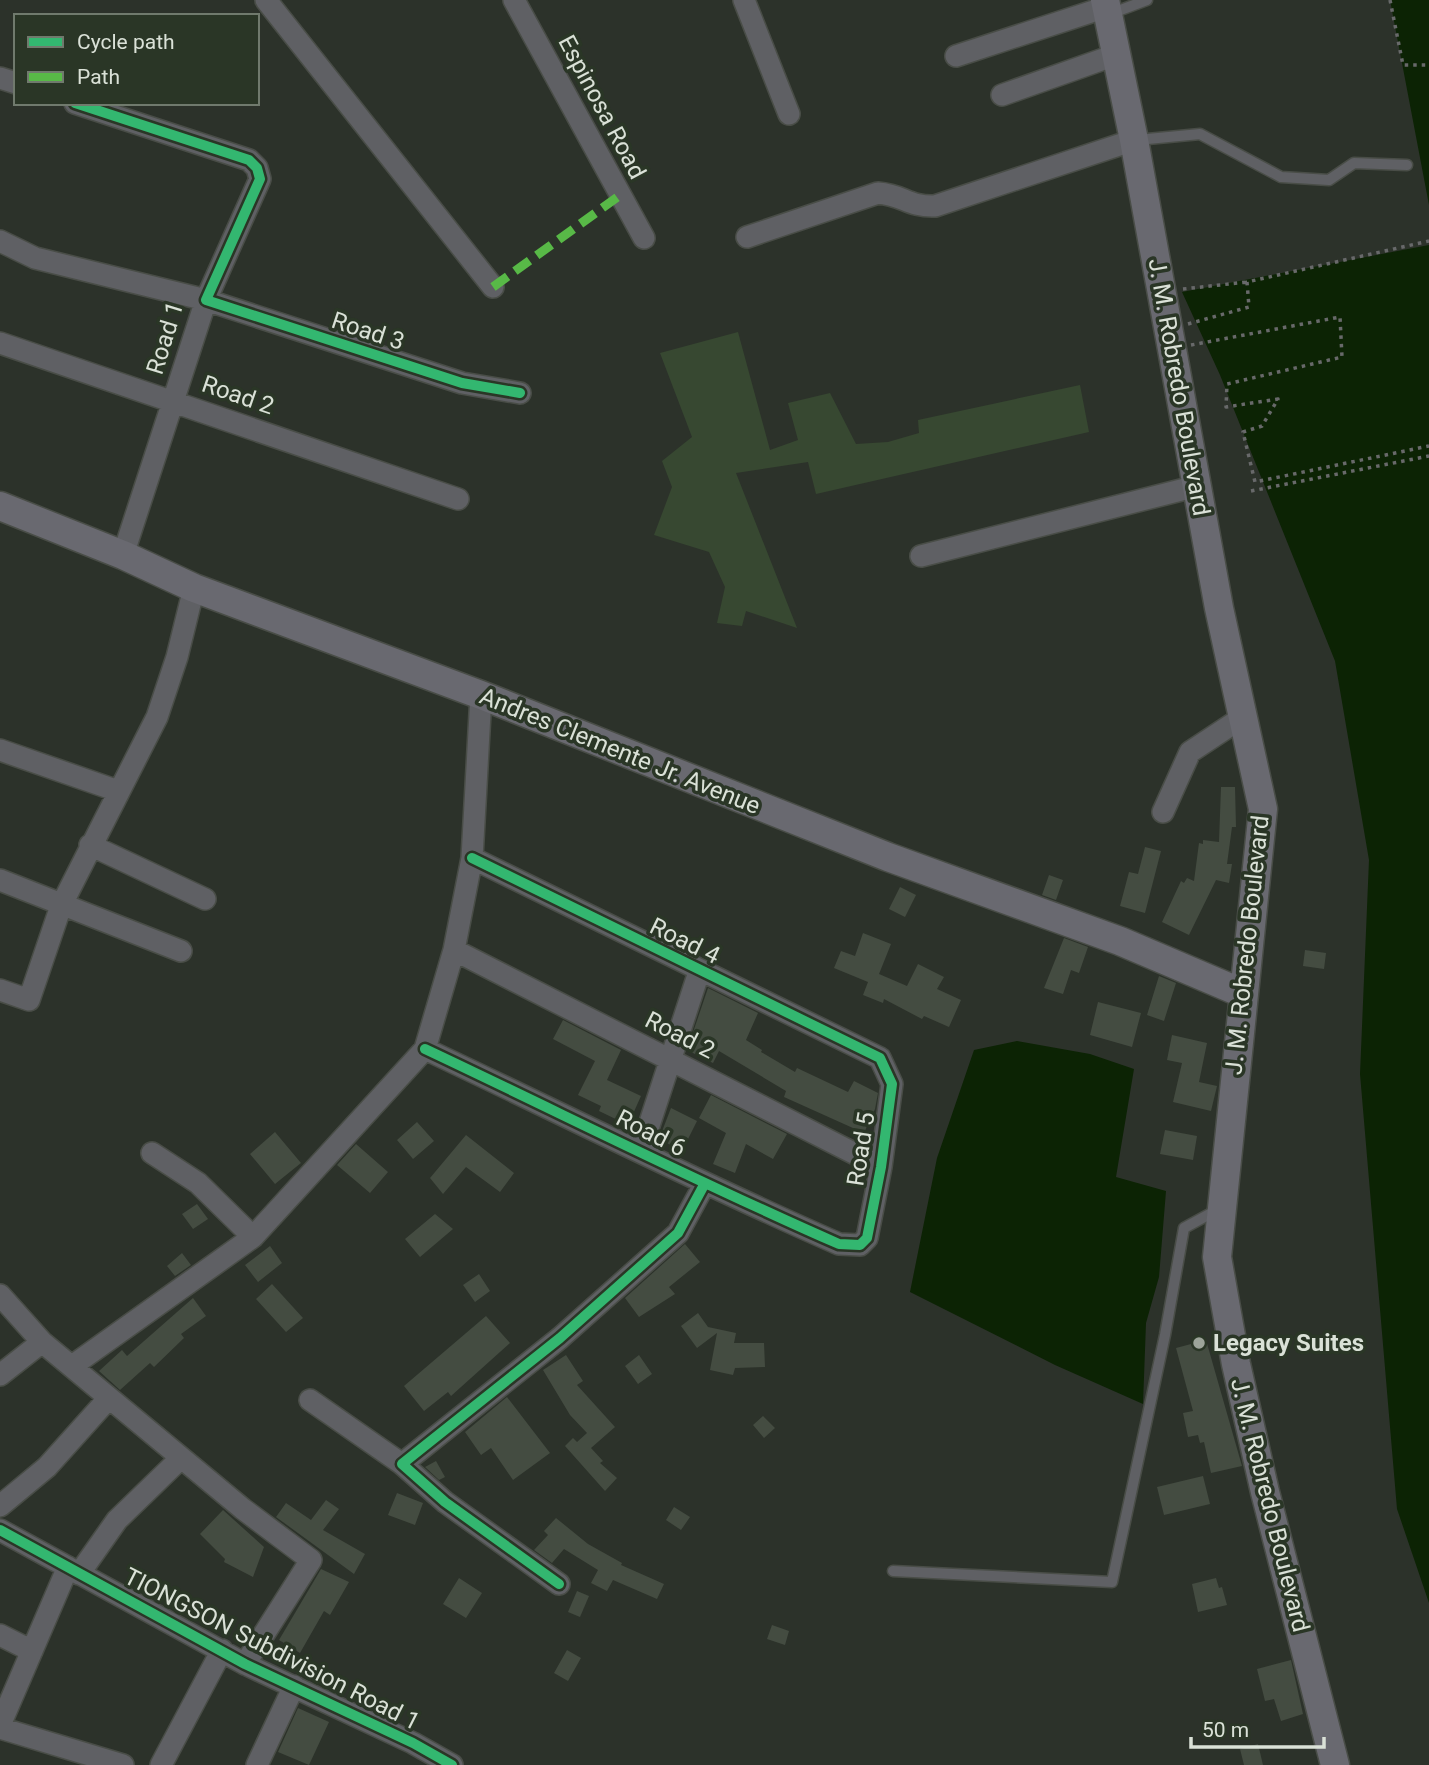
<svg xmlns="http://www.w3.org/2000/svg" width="1429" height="1765" font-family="Roboto,sans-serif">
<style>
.green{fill:#374831}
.water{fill:#0c2304}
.building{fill:#444c41}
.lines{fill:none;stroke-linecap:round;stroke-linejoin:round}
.lane-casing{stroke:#494d47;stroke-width:13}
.street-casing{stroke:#494d47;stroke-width:24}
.secondary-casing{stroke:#494d47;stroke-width:31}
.path{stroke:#68696a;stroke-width:3.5;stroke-dasharray:3.5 5;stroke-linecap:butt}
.lane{stroke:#5f6064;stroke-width:10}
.street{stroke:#5f6064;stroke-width:21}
.secondary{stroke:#696970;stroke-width:28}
.quiet{stroke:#58b947;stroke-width:9;stroke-dasharray:18 9;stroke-linecap:butt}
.cycleway-casing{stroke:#2a3626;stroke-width:15}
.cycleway{stroke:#33b770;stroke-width:10}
.poi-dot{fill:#9da49a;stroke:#2a3626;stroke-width:2.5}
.labels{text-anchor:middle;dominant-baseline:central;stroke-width:7;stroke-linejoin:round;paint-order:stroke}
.street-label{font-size:24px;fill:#dae1d7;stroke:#2a3626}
.poi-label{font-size:24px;font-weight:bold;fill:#dae1d7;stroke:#2a3626;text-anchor:start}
</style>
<rect width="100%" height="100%" fill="#2c322a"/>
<path class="green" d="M738,332L770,450L798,440L788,403L830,393L856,444L888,442L919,433L918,420L1080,385L1089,432L816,494L808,462L736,473L797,628L746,611L742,626L717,623L725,587L709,552L654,535L672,487L662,461L692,437L660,353Z"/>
<path class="water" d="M1390,0H1429V205Z
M1429,245V1603L1397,1509L1360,1074L1369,860L1335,661L1220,375L1182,292Z
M1017,1041L1090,1054L1134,1069L1116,1177L1166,1191L1159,1277L1146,1323L1143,1404L1055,1365L910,1292L937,1158L974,1050Z"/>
<path class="building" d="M1221,787H1235L1236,827H1232L1227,864H1232L1229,883L1216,880L1189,935L1162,922L1181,881L1184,883L1187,878L1194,881L1199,843L1203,844V840L1219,842Z
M1145,847L1161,851L1145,913L1120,906L1129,872L1138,874Z
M1049,875L1063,880L1056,900L1042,895Z
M900,887L916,895L905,917L889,909Z
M863,933L891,944L879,974L907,986L918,964L944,977L937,989L961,1000L949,1027L924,1016L922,1019L884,999L883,1003L863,995L868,982L834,968L841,951L855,956Z
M1064,938L1088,947L1079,973L1071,970L1063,994L1044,988Z
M1305,950L1326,953L1324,969L1303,966Z
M1159,976L1176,983L1164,1021L1147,1015Z
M708,988L758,1013L746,1040L762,1050L761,1052L795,1072L797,1068L848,1092L854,1081L878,1093L875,1109L864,1133L784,1097L786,1091L719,1051L713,1063L687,1050Z
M1098,1002L1141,1013L1132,1047L1090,1035Z
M563,1020L621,1050L607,1080L641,1096L628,1125L599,1111L601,1106L578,1095L595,1061L553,1039Z
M1172,1035L1207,1043L1199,1082L1217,1086L1211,1111L1173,1102L1182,1063L1167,1060Z
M711,1095L787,1134L773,1159L746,1144L735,1173L713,1164L726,1133L699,1118Z
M671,1108L697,1121L682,1151L659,1139Z
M417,1122L434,1141L413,1159L397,1140Z
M1165,1130L1197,1136L1193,1160L1160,1154Z
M275,1132L301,1163L275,1184L250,1154Z
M466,1135L514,1173L500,1192L466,1167L443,1194L430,1178Z
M356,1144L388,1172L370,1193L337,1165Z
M197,1204L208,1219L193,1229L182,1214Z
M435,1214L453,1229L420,1257L405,1239Z
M685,1244L700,1262L669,1287L675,1294L639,1317L625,1298Z
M270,1246L282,1263L258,1282L245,1265Z
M182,1253L191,1265L175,1276L167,1266Z
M479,1274L490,1291L475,1302L463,1285Z
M272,1284L303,1318L286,1332L256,1299Z
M193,1298L206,1316L181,1334L184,1338L154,1367L150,1363L120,1390L99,1371L122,1350L127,1356Z
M698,1313L708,1327L736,1333L734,1343H764L765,1367L735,1368L733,1375L710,1370L717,1333L697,1348L681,1326Z
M486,1316L510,1343L451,1396L448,1392L424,1411L404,1386Z
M1206,1340L1242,1466L1211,1473L1204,1442L1200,1443L1198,1435L1188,1437L1183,1413L1193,1411L1176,1348Z
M566,1355L583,1381L577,1385L615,1427L591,1448L603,1461L600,1463L617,1478L605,1491L565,1446L573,1438L577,1442L587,1433L570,1415L543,1370Z
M639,1355L652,1374L638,1384L625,1366Z
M507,1397L550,1453L513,1480L491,1448L481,1455L465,1432Z
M763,1416L775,1428L764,1438L753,1425Z
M436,1461L445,1477L439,1480L425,1467Z
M1203,1476L1210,1504L1164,1515L1157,1487Z
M397,1493L423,1503L415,1525L388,1515Z
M326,1500L339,1509L323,1530L365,1554L354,1574L276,1517L286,1503L311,1520Z
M674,1507L690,1517L681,1530L666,1520Z
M223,1510L264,1547L253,1577L224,1562L225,1559L200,1534Z
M556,1518L588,1544L622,1563L621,1565L664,1584L657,1599L613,1580L607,1591L591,1583L598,1570L564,1549L552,1563L534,1550L548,1535L544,1531Z
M321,1569L349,1582L330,1615L324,1611L300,1653L279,1640Z
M459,1578L482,1593L466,1618L443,1604Z
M1216,1578L1219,1588L1222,1587L1227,1605L1198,1612L1192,1584Z
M577,1591L589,1596L580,1617L568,1612Z
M772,1625L789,1631L785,1645L767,1639Z
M567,1650L581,1658L568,1681L554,1673Z
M1291,1660L1303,1714L1281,1721L1274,1699L1265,1701L1257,1669Z
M298,1708L329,1722L309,1765L278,1752Z
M1258,1744L1263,1765H1244L1240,1749Z"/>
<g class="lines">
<defs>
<path id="lane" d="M1110,14L1147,0
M1137,140L1200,134L1281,177L1329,180L1354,163L1407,165
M893,1571L1112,1582L1165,1335L1184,1228L1219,1209"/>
<path id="street" d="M266,0L493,287
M514,0L644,238
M744,0L789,114
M956,56L1106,7
M0,78L16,83
M1002,95L1115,55
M75,103L249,160L257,168L260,179L206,300L462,383L520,393
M747,237L878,193C904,195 908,207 935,206L1134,140
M0,241L35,258L206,300L123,555
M0,343L458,499
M921,556L1197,486
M0,750L118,791
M1163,812L1190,752L1243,717
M90,845L205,899
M0,880L181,951
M454,950L881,1167
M0,990L29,1000L61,906L157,717L177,657L194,588
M425,1049C563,1114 699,1183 839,1244L860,1245L867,1238L881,1167L892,1084L880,1058L472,858
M641,1150L699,972
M253,1237L425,1049L454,950L472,858L481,695
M0,1295L42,1342L0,1375
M42,1342L243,1509L311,1560L245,1664
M72,1366L253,1237L198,1183L152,1153
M310,1400L402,1464
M0,1506L47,1467L108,1399
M0,1530L245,1664L413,1743L452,1765
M79,1574L117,1520L181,1458
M559,1584L445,1502L402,1464L560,1338L678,1233L704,1185
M0,1635L32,1651
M0,1725L68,1567
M0,1728L123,1765
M161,1765L222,1650
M257,1765L294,1686"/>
<path id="secondary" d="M1105,0L1134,140L1219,608L1263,809L1217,1257L1236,1364L1265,1492L1335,1765
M0,506L123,555L194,588L481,695L888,857L1120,941L1242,993"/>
</defs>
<use href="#lane" class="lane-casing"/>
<use href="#street" class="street-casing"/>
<use href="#secondary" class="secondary-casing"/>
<path class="path" d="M1390,0L1403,65H1429
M1183,289L1247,282
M1188,324L1249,307L1247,282L1429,241
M1191,345L1340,317L1342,357L1227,384L1226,407L1278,399L1262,426L1243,432L1255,482L1429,446
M1251,491L1429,456"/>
<use href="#lane" class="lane"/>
<use href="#street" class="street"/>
<use href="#secondary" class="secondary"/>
<path class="quiet" d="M493,287L619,196"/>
<defs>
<path id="cycleway" d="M75,103L249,160L257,168L260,179L206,300L462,383L520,393
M425,1049C563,1114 699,1183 839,1244L860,1245L867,1238L881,1167L892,1084L880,1058L472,858
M0,1530L245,1664L413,1743L452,1765
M559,1584L445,1502L402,1464L560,1338L678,1233L704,1185"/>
</defs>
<use href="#cycleway" class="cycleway-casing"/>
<use href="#cycleway" class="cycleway"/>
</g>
<circle class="poi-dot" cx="1199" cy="1343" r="7"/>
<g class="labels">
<g class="street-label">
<text transform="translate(602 107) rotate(62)">Espinosa Road</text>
<text transform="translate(368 331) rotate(18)">Road 3</text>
<text transform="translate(165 338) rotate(-73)">Road 1</text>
<text transform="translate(1179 387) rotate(80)">J. M. Robredo Boulevard</text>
<text transform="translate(238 395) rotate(19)">Road 2</text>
<text transform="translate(620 751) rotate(22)">Andres Clemente Jr. Avenue</text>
<text transform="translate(685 941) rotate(26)">Road 4</text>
<text transform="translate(1247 945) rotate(-84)">J. M. Robredo Boulevard</text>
<text transform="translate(680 1035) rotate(27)">Road 2</text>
<text transform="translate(651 1133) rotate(27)">Road 6</text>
<text transform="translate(861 1149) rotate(-81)">Road 5</text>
<text transform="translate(1270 1505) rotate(76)">J. M. Robredo Boulevard</text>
<text transform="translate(272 1649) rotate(27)">TIONGSON Subdivision Road 1</text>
</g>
<g class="poi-label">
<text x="1213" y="1343">Legacy Suites</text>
</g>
</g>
<rect x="14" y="14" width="245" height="91" fill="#2a3626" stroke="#707a6d" stroke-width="2"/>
<rect x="28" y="37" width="35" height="10" fill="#33b770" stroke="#707a6d" stroke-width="2"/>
<text x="77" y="49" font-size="21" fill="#dae1d7">Cycle path</text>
<rect x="28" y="72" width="35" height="10" fill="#58b947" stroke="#707a6d" stroke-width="2"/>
<text x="77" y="84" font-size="21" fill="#dae1d7">Path</text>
<path d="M1191 1737v10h133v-10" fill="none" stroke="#dae1d7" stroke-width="3.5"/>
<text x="1202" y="1737" font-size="21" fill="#dae1d7" stroke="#2a3626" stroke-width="5" paint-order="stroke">50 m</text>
</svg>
